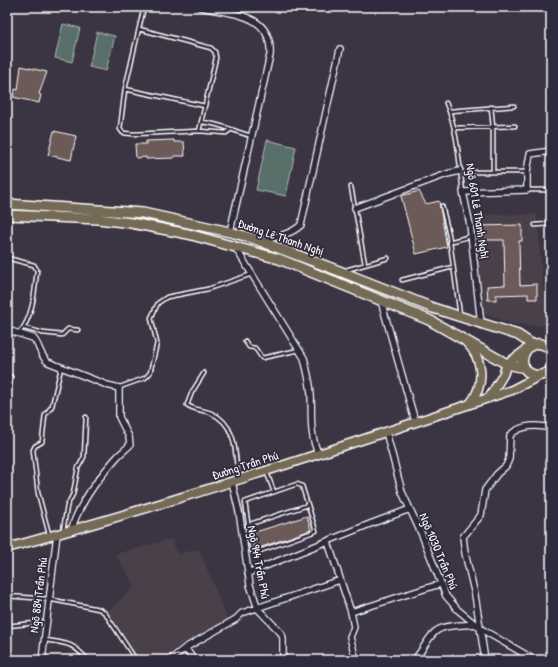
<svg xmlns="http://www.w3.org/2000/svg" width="558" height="667" font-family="'Patrick Hand',sans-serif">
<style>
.built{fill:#4a3f4a}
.green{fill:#596f69;stroke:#acb7b4}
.building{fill:#6c5a59;stroke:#fff}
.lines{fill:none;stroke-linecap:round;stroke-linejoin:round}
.service-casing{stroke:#fff;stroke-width:5.5}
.minor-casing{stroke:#fff;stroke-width:8}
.primary-casing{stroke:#fff;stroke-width:11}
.trunk-casing{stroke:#fff;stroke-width:12}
.service{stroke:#2f2a3d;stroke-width:2.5}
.minor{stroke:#2f2a3d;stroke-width:5.5}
.primary{stroke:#756a55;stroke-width:8}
.trunk{stroke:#756a55;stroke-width:9}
.labels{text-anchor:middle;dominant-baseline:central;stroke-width:3.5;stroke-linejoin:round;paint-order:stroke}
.street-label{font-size:12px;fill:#fff;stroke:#2f2a3d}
</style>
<rect width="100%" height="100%" fill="#3b3443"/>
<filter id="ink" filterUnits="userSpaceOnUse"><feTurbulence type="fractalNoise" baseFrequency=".025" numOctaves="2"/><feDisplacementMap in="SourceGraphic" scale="8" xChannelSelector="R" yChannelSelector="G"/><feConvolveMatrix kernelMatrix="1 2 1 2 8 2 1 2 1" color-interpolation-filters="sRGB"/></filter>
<g filter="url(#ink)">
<path class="built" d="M537,214L546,326L511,324L492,316L484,315L475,246L474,215Z
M171,539L178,554L199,549L228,620L184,644L162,660H138L108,611L135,586L115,554Z"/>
<path class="green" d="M63,24L80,28L72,62L55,58Z
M97,32L115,36L106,71L89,67Z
M267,140L296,147L286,196L256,190Z"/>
<path class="building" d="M21,66L47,72L39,94L41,95L39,103L13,97L15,89L18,90Z
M54,131L76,136L71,160L48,155Z
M174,140V142H184L185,156H174V158L146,159V157L136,158L135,144H146V141Z
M419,191L426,204L439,201L447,247L416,254L401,196Z
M522,225V241H519L520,285L537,284V299H528V294L496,295V300H488L487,286L505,285L504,240H478L477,226Z
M307,516L311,530L256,549L252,533Z"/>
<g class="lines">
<defs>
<path id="service" d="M144,7L125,89L120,129L123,133L134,134L199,131L226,133L230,130
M139,29L211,48L215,52L216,58L199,131
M125,89L205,106
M446,103C458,131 459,162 463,192
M491,107L493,127V172
M450,111L514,106
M201,122C219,123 233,131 251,136
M454,128L515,126
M471,172H526
M351,187L365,264
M527,190H551
M442,206L449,235L460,315
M535,225L551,224
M449,242L471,236
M7,258L34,265L37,270C35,290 33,318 19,333
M346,270L388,258
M402,280L453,267
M24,328L43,333L62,335L68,329L78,330
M245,341L249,347L255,348L262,358L299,350
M204,373L192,392L187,405C194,410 203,410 211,413C238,425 235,454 238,479
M7,374L11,377L7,400
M120,387L145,378L150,373L157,343L151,318L158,303L167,297L208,289L252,274
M267,473L274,492
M297,484L302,486L316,531L257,552L252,551L245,502Z
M247,525L308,505
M63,531L67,506L73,494L78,468L84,457L86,417
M49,534L38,493L33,450L35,446L42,442L45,415L52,406L61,368
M7,596L48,599L99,609L105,613L136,660
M7,626L45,622
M45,640C69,644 71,642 88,660"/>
<path id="minor" d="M200,7C232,14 273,13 270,55L230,232
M355,208L447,174L460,171
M261,240C275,237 290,235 301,225L340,49
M235,247L304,358C307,370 310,381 311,394C312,416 309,435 319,455
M381,301L415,421
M481,324L470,225L463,192L527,190V172L530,154L551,151
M7,330L33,338C40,345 39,355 48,362L107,385L119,388V417L129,437L130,445C126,449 122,452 118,456C99,477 79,503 71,531
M386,432L402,492L422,535L446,596L458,610L481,629L535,660
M232,482L239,512L250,585L258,609L281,633L283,638V660
M328,542L351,612L354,627L350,637L356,660
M248,573L370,524L410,509
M351,612L440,584
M185,648L194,660
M42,660L57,534
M170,660L185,648L236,619L242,613L340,580
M414,660C422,652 427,639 435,632C444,624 463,626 475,624
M485,660L475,595L465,553L463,537L481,515L485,490L497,474L506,466L509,459L510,435C522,424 537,425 551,428"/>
<path id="primary" d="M466,342C484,359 485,385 470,404
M489,398L503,375L507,364L526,350
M7,548C177,502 344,446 512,390L541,375"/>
<path id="trunk" d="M7,204L143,213L230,232L252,238L342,272L433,308L518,335L533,345
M7,215L98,219L131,223L188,234L279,259L429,320L507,364L525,368
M551,350C530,329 509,367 534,375C541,376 547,374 551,369"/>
</defs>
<use href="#service" class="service-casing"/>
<use href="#minor" class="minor-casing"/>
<use href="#primary" class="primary-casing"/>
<use href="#trunk" class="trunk-casing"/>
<use href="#service" class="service"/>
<use href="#minor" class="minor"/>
<use href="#primary" class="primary"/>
<use href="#trunk" class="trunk"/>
</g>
</g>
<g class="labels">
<g class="street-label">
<text transform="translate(478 211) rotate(81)">Ngõ 601 Lê Thanh Nghị</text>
<text transform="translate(281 237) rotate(19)">Đường Lê Thanh Nghị</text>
<text transform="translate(245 465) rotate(-18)">Đường Trần Phú</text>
<text transform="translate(439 551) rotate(67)">Ngõ 1030 Trần Phú</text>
<text transform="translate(259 562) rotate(79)">Ngõ 944 Trần Phú</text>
<text transform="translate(38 595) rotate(-83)">Ngõ 884 Trần Phú</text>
</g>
</g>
<rect width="558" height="667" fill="none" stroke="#2f2a3d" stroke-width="24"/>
<rect x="12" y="12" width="534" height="643" fill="none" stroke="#fff" stroke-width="1.5" filter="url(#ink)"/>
</svg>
